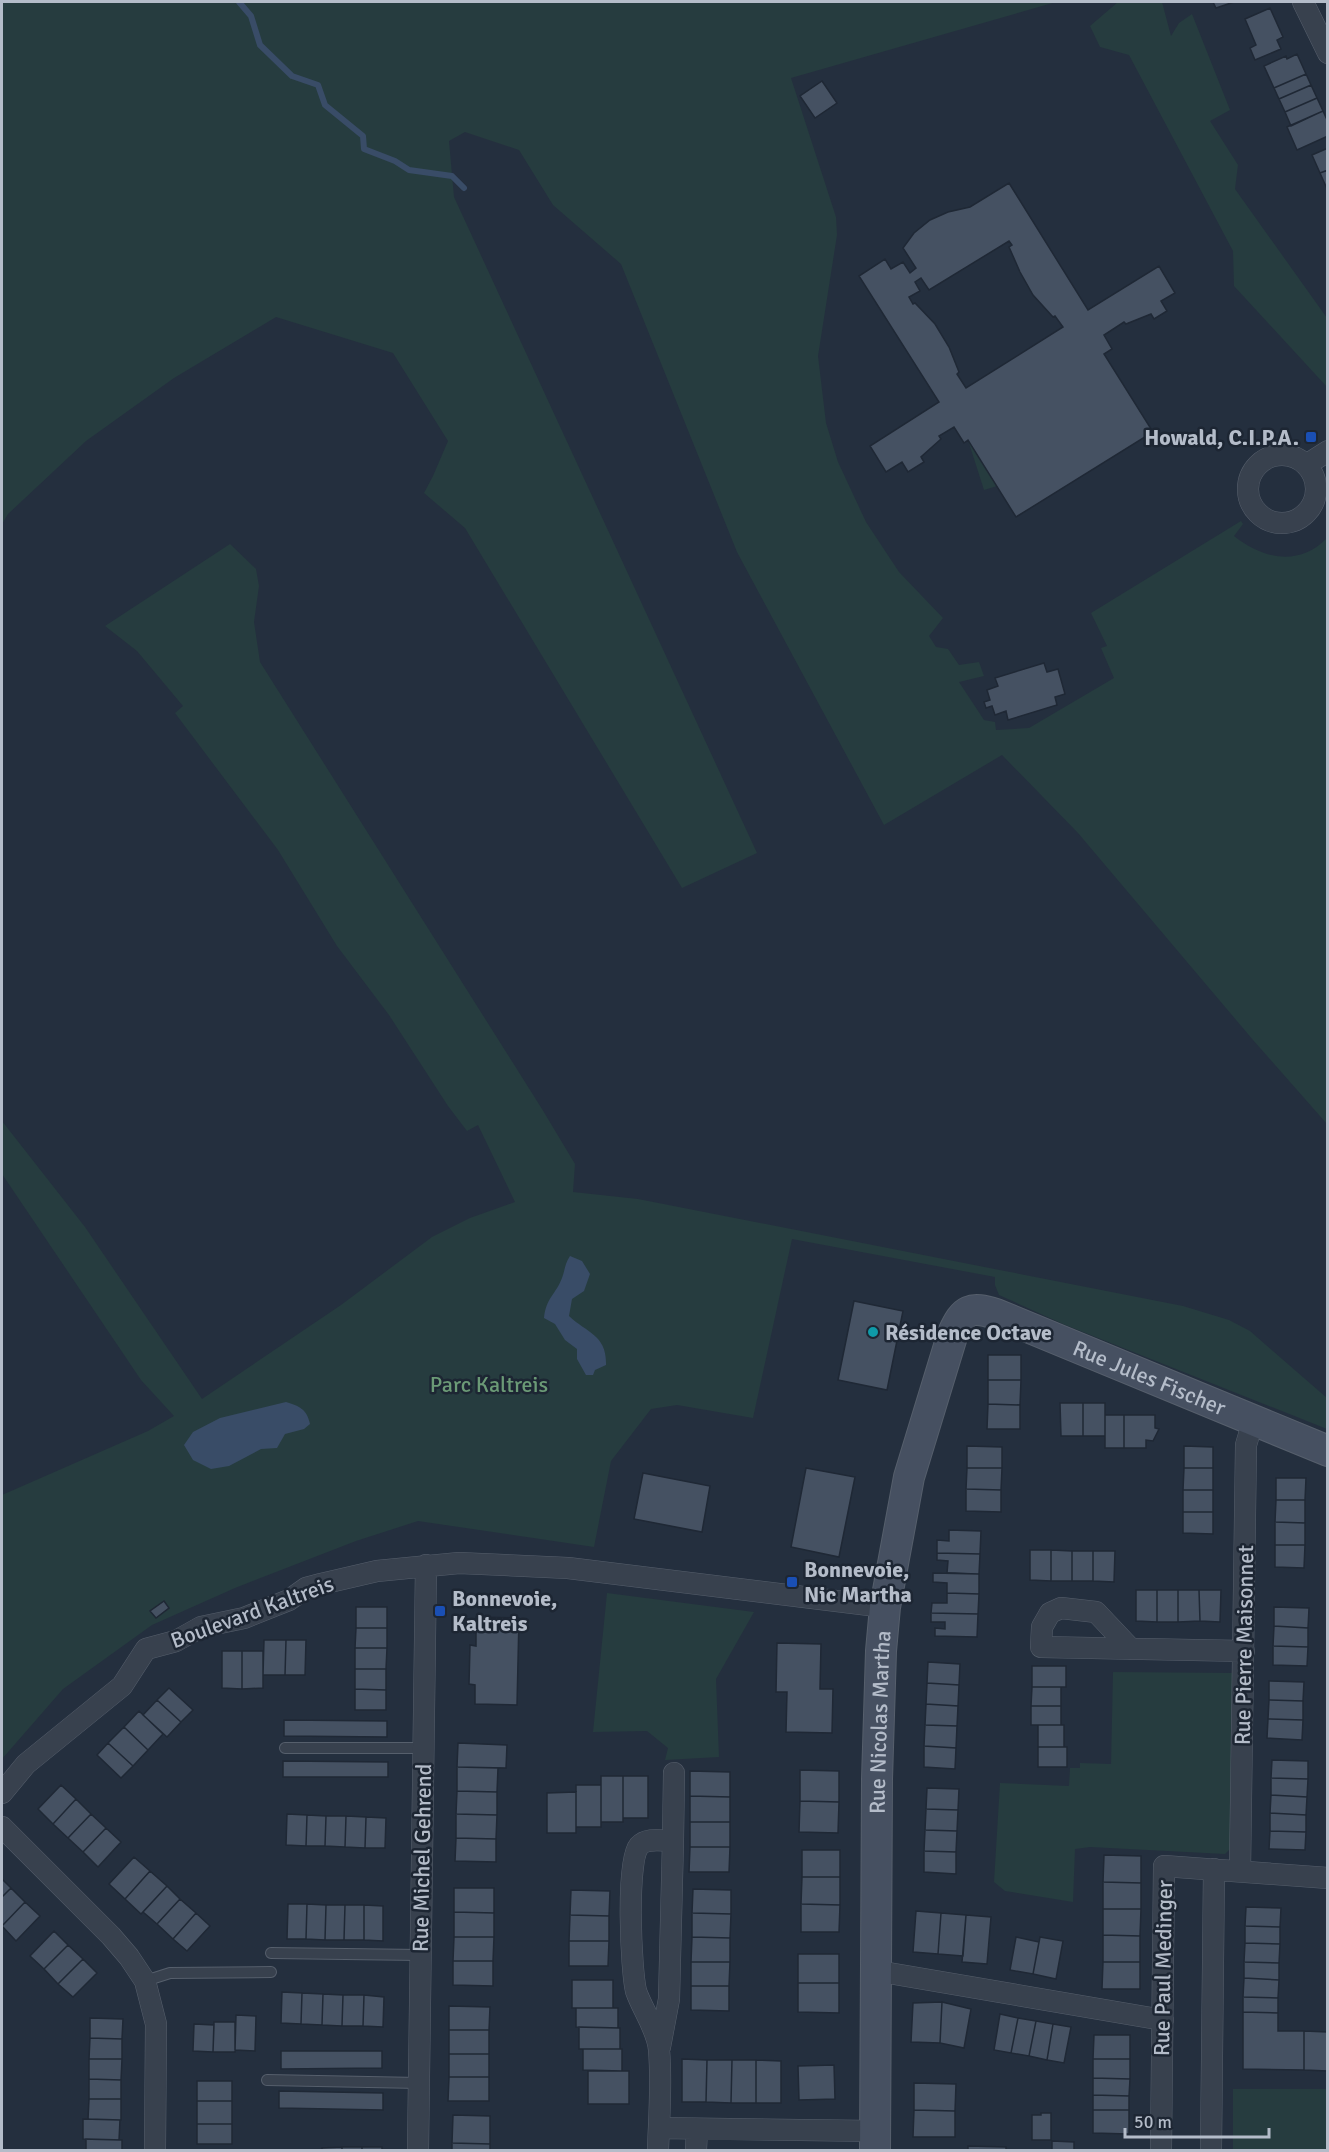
<svg xmlns="http://www.w3.org/2000/svg" width="1329" height="2152" font-family="Signika,sans-serif">
<style>
.green{fill:#263c3f}
.water{fill:#394c67}
.lines{fill:none;stroke-linecap:round;stroke-linejoin:round}
.stream{stroke:#394c67;stroke-width:6}
.building{fill:#455162;stroke:#1f2835;stroke-width:1.5;fill-rule:evenodd}
.lane-casing{stroke:#565f6c;stroke-width:12}
.street-casing{stroke:#565f6c;stroke-width:22}
.secondary-casing{stroke:#565f6c;stroke-width:32}
.lane{stroke:#38414e;stroke-width:10}
.street{stroke:#38414e;stroke-width:21}
.secondary{stroke:#465061;stroke-width:30}
.transit-dot{fill:#1a4fb4;stroke:#1d2633;stroke-width:2}
.culture-dot{fill:#0f9aa8;stroke:#1d2633;stroke-width:2}
.labels{text-anchor:middle;dominant-baseline:central;stroke-width:5;stroke-linejoin:round;paint-order:stroke}
.poi-label{font-size:22px;font-weight:bold;fill:#b4bcc9;stroke:#1d2633;text-anchor:start}
.street-label{font-size:22px;fill:#b4bcc9;stroke:#1d2633}
.park-label{font-size:22px;fill:#6b9a76;stroke:#1d2633}
</style>
<rect width="100%" height="100%" fill="#242f3e"/>
<path class="green" d="M2,2H1056L791,78L836,217L837,235L818,356L826,423L838,462L866,522L899,572L943,618L929,636L936,647L948,649L959,665L979,662L984,676L959,682L984,720L995,722L996,730L1029,728L1114,678L1101,648L1107,646L1091,613L1241,521L1243,524L1234,536C1263,559 1299,567 1327,538V1124L1253,1040L1078,833L1002,755L884,825L737,552L621,264L553,205L519,150L465,132L449,141L454,197L757,853L682,888L465,528L424,493L433,476L448,441L393,353L276,317L174,378L86,441L8,514L2,524Z
M1118,2H1162L1171,36L1179,23L1192,14L1230,110L1210,121L1238,165L1235,189L1327,318V387L1234,286L1233,251L1129,55L1100,47L1090,26Z
M968,440L997,486L984,490Z
M230,544L256,569L259,586L254,622L260,662L542,1109L575,1164L573,1192L638,1199L1183,1306L1229,1320L1250,1331L1327,1398V1429L1063,1324L999,1295L995,1285V1277L792,1239L753,1418L677,1405L651,1409L611,1461L594,1547L418,1521L356,1541L235,1588L152,1625L63,1689L2,1759V1495L148,1431L174,1416L141,1380L2,1174V1121L85,1227L202,1399L341,1305L432,1237L470,1218L515,1202L478,1125L467,1131L448,1106L389,1015L337,946L278,850L175,713L183,706L137,651L105,626Z
M607,1593L754,1612L716,1679L719,1757L665,1760L668,1748L647,1731L593,1732Z
M1113,1672L1235,1673L1232,1847L1225,1854L1090,1847L1075,1849L1073,1902L1005,1891L994,1882L1000,1783L1069,1786L1070,1768H1080V1763L1111,1764Z
M1233,2089H1327V2150H1233Z"/>
<path class="water" d="M570,1256L582,1261L590,1274L584,1291L572,1299L569,1316C587,1333 607,1335 606,1365L595,1370L593,1375H586L577,1359V1349L565,1340L555,1324L544,1318C546,1298 556,1294 562,1278C565,1270 565,1263 570,1256Z
M286,1402C299,1406 307,1409 310,1424L304,1429L285,1434L277,1448L261,1449L229,1466L211,1469L193,1460L184,1445L193,1432L220,1418Z"/>
<g class="lines">
<path class="stream" d="M239,2L251,16L260,45L292,76L318,85L325,105L363,136L364,149L395,161L409,170L452,176L464,188"/>
</g>
<path class="building" d="M1213,2H1234L1216,8Z
M1270,8L1283,37L1277,40L1281,49L1255,60L1250,48L1256,45L1245,19Z
M1297,54L1306,74L1274,88L1264,66L1286,56L1287,59Z
M1306,74L1311,85L1279,99L1274,88Z
M822,81L837,103L815,118L800,96Z
M1311,85L1317,98L1285,112L1279,99Z
M1317,98L1323,111L1291,126L1285,112Z
M1323,111L1328,122V136L1297,150L1287,127Z
M1328,148V170L1320,173L1312,155Z
M1328,170V191L1320,173Z
M1009,183L1088,310L1159,266L1175,293L1161,301L1167,311L1154,319L1151,314L1126,324L1124,322L1104,335L1112,349L1104,354L1153,432L1016,517L968,440L964,443L954,427L939,436L941,439L921,457L924,462L908,472L902,462L886,472L870,446L939,402L859,276L885,259L891,269L903,262L910,273L916,268L903,248L914,233L930,220L948,212L970,207ZM1009,241L1012,245L1009,247L1020,272L1033,295L1053,317L1055,316L1063,327L966,388L957,374L959,372L949,347L935,324L915,303L913,304L909,297L920,291L915,282L921,278L929,290Z
M1044,663L1047,672L1058,669L1065,694L1055,697L1057,705L1008,720L1006,711L995,715L992,706L986,708L984,702L990,700L987,690L998,686L995,678Z
M854,1301L903,1311L887,1390L838,1380Z
M988,1355H1021V1380H988Z
M988,1380H1021L1020,1405L988,1404Z
M1060,1403H1083V1436H1061Z
M1083,1403H1105V1436H1083Z
M988,1404L1020,1405V1429H987Z
M1105,1415H1124V1448H1105Z
M1124,1415H1155V1428L1159,1429L1153,1441L1146,1440V1448H1124Z
M967,1446L1002,1447V1468H967Z
M1184,1446L1213,1447V1468H1184Z
M806,1468L855,1477L839,1557L791,1547Z
M967,1468H1002L1001,1490L966,1489Z
M1184,1468H1213V1490H1183Z
M643,1473L710,1486L702,1532L634,1519Z
M1276,1478H1306L1305,1500H1276Z
M966,1489L1001,1490V1512L966,1511Z
M1183,1490H1213V1512H1183Z
M1276,1500H1305V1523L1275,1522Z
M1183,1512H1213V1534L1183,1533Z
M1275,1522L1305,1523V1545H1275Z
M949,1530L981,1531L980,1554L937,1553V1540L949,1541Z
M1275,1545H1305L1304,1568L1275,1567Z
M1030,1550H1051V1581L1030,1580Z
M1051,1550L1072,1551V1581H1051Z
M1072,1551H1093V1581H1072Z
M1093,1551H1115L1114,1582L1093,1581Z
M937,1553L980,1554L979,1574L947,1573L948,1561L937,1560Z
M933,1573L979,1574V1594L947,1593V1583L933,1582Z
M1136,1590H1157V1622L1136,1621Z
M1157,1590H1178V1622H1157Z
M1178,1590H1199L1200,1621L1178,1622Z
M1199,1590H1221L1220,1622L1200,1621Z
M947,1593L979,1594L978,1614L931,1613L932,1603H947Z
M164,1601L169,1608L156,1618L150,1611Z
M356,1607H387V1628H356Z
M1274,1607L1309,1608L1308,1628L1274,1626Z
M931,1613L978,1614L977,1637L935,1636V1628L945,1629V1622H931Z
M476,1617L519,1618L517,1705L475,1704V1685L469,1684L470,1645L476,1646Z
M1274,1626L1308,1628V1647L1273,1646Z
M356,1628H387V1648H355Z
M264,1640H286L285,1675H263Z
M286,1640H306L305,1675H285Z
M777,1643L821,1644L820,1689H833L832,1733L786,1732L787,1692H776Z
M1273,1646L1308,1647L1307,1666L1273,1665Z
M355,1648H387L386,1669H355Z
M222,1651H242V1689L222,1688Z
M242,1651H263V1688L242,1689Z
M928,1662L960,1664L959,1685L927,1683Z
M1032,1666H1066V1687H1032Z
M355,1669H386V1690L355,1689Z
M1269,1681L1304,1682L1303,1701L1269,1700Z
M927,1683L959,1685L958,1706L926,1704Z
M1032,1687H1061V1706H1031Z
M169,1688L193,1710L181,1722L157,1700Z
M355,1689L386,1690V1710H355Z
M157,1700L181,1722L167,1737L143,1715Z
M1269,1700L1303,1701V1720L1268,1719Z
M926,1704L958,1706L957,1726L925,1725Z
M1031,1706H1061V1725H1031Z
M139,1711L163,1734L148,1750L124,1727Z
M1268,1719L1303,1720L1302,1740L1267,1738Z
M284,1720L387,1721V1737L284,1736Z
M925,1725L957,1726L956,1748L924,1746Z
M1038,1725H1064V1747H1038Z
M124,1727L148,1750L133,1766L108,1743Z
M108,1743L133,1766L121,1778L97,1755Z
M458,1743L507,1745L506,1768L457,1767Z
M924,1746L956,1748L955,1769L924,1767Z
M1038,1747H1067V1767H1038Z
M1272,1760L1308,1761V1779L1271,1778Z
M283,1761L388,1762V1777H283Z
M457,1767L498,1768L497,1792L457,1791Z
M800,1770L839,1771V1802L800,1801Z
M690,1771L730,1772V1797L690,1796Z
M601,1776H623V1822H601Z
M623,1776H648V1818H623Z
M1271,1778L1308,1779L1307,1797L1271,1795Z
M61,1785L76,1799L53,1824L38,1809Z
M576,1785H601V1827H576Z
M927,1788L959,1789L958,1810L926,1809Z
M457,1791L497,1792V1815L456,1814Z
M576,1792V1833H547V1793Z
M1271,1795L1307,1797L1306,1815L1270,1813Z
M690,1796L730,1797V1822H690Z
M76,1799L91,1814L68,1838L53,1824Z
M800,1801L839,1802L838,1833L799,1832Z
M926,1809L958,1810L957,1831L925,1830Z
M1270,1813L1306,1815V1832L1270,1831Z
M91,1814L106,1828L83,1852L68,1838Z
M287,1814L307,1815L306,1846L286,1845Z
M456,1814L497,1815L496,1839L456,1838Z
M307,1815L326,1816L325,1846H306Z
M326,1816H346L345,1847L325,1846Z
M346,1816L366,1817L365,1848L345,1847Z
M366,1817L386,1818L385,1848H365Z
M690,1822H730V1847H690Z
M106,1828L121,1842L98,1867L83,1852Z
M925,1830L957,1831L956,1852L924,1851Z
M1270,1831L1306,1832L1305,1850L1269,1849Z
M456,1838L496,1839V1862L455,1861Z
M690,1847H730L729,1872H689Z
M802,1850H840V1877H802Z
M924,1851L956,1852V1874L924,1872Z
M1104,1855L1141,1856V1883L1103,1882Z
M134,1857L150,1871L125,1899L109,1884Z
M150,1871L167,1886L141,1914L125,1899Z
M802,1877H840V1905L801,1904Z
M2,1879L11,1888L2,1897Z
M1103,1882L1141,1883V1909H1103Z
M167,1886L180,1899L157,1924L143,1912Z
M11,1888L25,1902L2,1926V1897Z
M454,1888H494V1913L454,1912Z
M693,1889L731,1890V1914L692,1913Z
M571,1890L610,1891L609,1916L570,1915Z
M180,1899L196,1913L173,1939L157,1924Z
M25,1902L40,1916L16,1941L2,1926Z
M288,1904H307L306,1939H287Z
M307,1904L326,1905L325,1940L306,1939Z
M801,1904L840,1905L839,1932H801Z
M326,1905H345L344,1940H325Z
M345,1905H364V1940H344Z
M364,1905L383,1906V1941L364,1940Z
M1246,1907L1281,1908L1280,1927L1245,1926Z
M1103,1909H1141L1140,1936L1103,1935Z
M916,1911L941,1913L938,1954L913,1952Z
M454,1912L494,1913V1937H454Z
M196,1913L210,1926L187,1951L173,1939Z
M692,1913L731,1914L730,1938L692,1937Z
M941,1913L966,1915L963,1956L938,1954Z
M570,1915L609,1916V1941H569Z
M966,1915L991,1917L987,1964L962,1962Z
M1245,1926L1280,1927V1944L1245,1943Z
M54,1931L68,1945L44,1969L30,1956Z
M1103,1935L1140,1936V1962H1103Z
M454,1937H494L493,1961H453Z
M692,1937L730,1938V1962H691Z
M1016,1937L1039,1942L1033,1974L1010,1970Z
M1040,1937L1063,1941L1056,1979L1033,1974Z
M569,1941H609L608,1966H569Z
M1245,1943L1280,1944L1279,1963L1244,1962Z
M68,1945L83,1959L58,1984L44,1969Z
M798,1954H839V1983H798Z
M83,1959L97,1973L73,1997L58,1984Z
M453,1961H493V1986L453,1985Z
M691,1962H730L729,1986H691Z
M1103,1962H1140V1989H1102Z
M1244,1962L1279,1963V1980L1244,1978Z
M1244,1978L1279,1980L1278,1998L1243,1997Z
M572,1980H613V2008H572Z
M798,1983H839V2013L798,2012Z
M691,1986H729V2011L691,2010Z
M282,1992L302,1993L301,2024L281,2023Z
M302,1993L323,1994L322,2025L301,2024Z
M323,1994L343,1995L342,2026L322,2025Z
M343,1995H364L363,2026H342Z
M364,1995L384,1997L383,2027L363,2026Z
M1243,1997L1278,1998V2013L1243,2012Z
M942,2002L971,2009L964,2048L940,2043Z
M942,2002L940,2043L911,2042L913,2003Z
M449,2006L490,2007L489,2030H449Z
M576,2008H618V2028L576,2027Z
M1243,2012L1278,2013V2031H1304V2070L1243,2069Z
M1327,2012L1328,2071L1304,2070V2031L1327,2032Z
M1000,2014L1018,2018L1011,2053L994,2050Z
M236,2015L256,2016L255,2051L235,2050Z
M90,2018L123,2019L122,2039L90,2038Z
M1018,2018L1036,2021L1029,2056L1011,2053Z
M1036,2021L1053,2024L1047,2060L1029,2056Z
M214,2022H235V2052H213Z
M194,2024L214,2025L213,2052L193,2051Z
M1053,2024L1071,2027L1064,2063L1047,2060Z
M579,2027L620,2028V2049H579Z
M449,2030H489V2054H449Z
M1094,2035H1130V2059H1093Z
M90,2038L122,2039V2059H89Z
M583,2049H622V2071L583,2070Z
M281,2051H382V2068L281,2069Z
M449,2054H489V2077H449Z
M89,2059H122L121,2080L89,2079Z
M682,2059L707,2060L706,2102H682Z
M1093,2059H1130V2079L1093,2078Z
M707,2060H732L731,2103L706,2102Z
M732,2060H756V2103H731Z
M756,2060L781,2061V2103H756Z
M834,2065L835,2099L799,2100L798,2066Z
M588,2071H629V2104H588Z
M449,2077H489V2101H448Z
M1093,2078L1130,2079L1129,2096L1093,2095Z
M89,2079L121,2080V2099H89Z
M197,2081H232V2101H197Z
M914,2083L956,2084L955,2111L914,2110Z
M279,2091L383,2093V2110L279,2108Z
M1093,2095L1129,2096V2110H1093Z
M89,2099H121V2120L88,2119Z
M197,2101H232V2124H197Z
M914,2110L955,2111V2137H913Z
M1093,2110H1129V2134L1093,2133Z
M1041,2113H1051V2140H1032V2115H1041Z
M453,2115L490,2116V2144L452,2143Z
M83,2119L120,2120L119,2140L83,2139Z
M197,2124H232V2144H197Z
M86,2139L122,2140V2150H86Z
M1052,2141L1074,2142V2150H1052Z
M452,2143L490,2144V2150H452Z
M968,2146L1006,2147V2150H968Z
M342,2147H362V2150H342Z
M342,2147V2150H322V2148Z
M362,2147H382V2150H362Z"/>
<g class="lines">
<defs>
<path id="lane" d="M285,1748H423
M271,1953L420,1955
M145,1981L170,1973L271,1972
M267,2080L419,2083"/>
<path id="street" d="M1303,2L1328,53
M1248 489a34 34 0 1 1 68 0a34 34 0 1 1-68 0Z
M1306,465L1328,451
M1131,1649L1096,1612L1061,1608L1050,1613L1042,1627L1041,1647L1244,1651
M2,1793L26,1764L122,1686L146,1649L176,1641L201,1627L244,1618L289,1600L306,1588L321,1584L377,1571L459,1563L568,1568L885,1607
M2,1827L111,1936L129,1957L145,1981L156,2024L155,2150
M1240,1871L1246,1445L1253,1421
M877,1971L1163,2020
M660,2047L669,1999L673,1841
M659,2128L875,2131
M418,2150L426,1565
M658,2150C659,2118 662,2083 659,2050C658,2031 642,2009 636,1991C631,1970 626,1861 639,1846C647,1837 662,1841 673,1841L674,1773
M696,2150L697,2129
M1161,2150L1164,1866L1328,1878
M1211,2150L1214,1869"/>
<g id="secondary">
<path id="s1" d="M875,2150L877,1779L881,1651L885,1607L909,1477L953,1333C964,1309 970,1306 996,1314L1328,1451"/>
</g>
</defs>
<use href="#lane" class="lane-casing"/>
<use href="#street" class="street-casing"/>
<use href="#secondary" class="secondary-casing"/>
<use href="#lane" class="lane"/>
<use href="#street" class="street"/>
<use href="#secondary" class="secondary"/>
</g>
<g class="transit-dot">
<rect x="1305" y="431" width="12" height="12" rx="3"/>
<rect x="786" y="1576" width="12" height="12" rx="3"/>
<rect x="434" y="1605" width="12" height="12" rx="3"/>
</g>
<circle class="culture-dot" cx="873" cy="1332" r="6"/>
<g class="labels">
<g class="poi-label">
<text x="1299" y="437" text-anchor="end">Howald, C.I.P.A.</text>
<text x="885" y="1332">Résidence Octave</text>
<text x="804" y="1569">Bonnevoie,<tspan x="804" dy="25">Nic Martha</tspan></text>
<text x="452" y="1598">Bonnevoie,<tspan x="452" dy="25">Kaltreis</tspan></text>
</g>
<g class="street-label">
<text stroke="none"><textPath href="#s1" startOffset="1047">Rue Jules Fischer</textPath></text>
<text transform="translate(252 1612) rotate(-20)">Boulevard Kaltreis</text>
<text transform="translate(1244 1645) rotate(-89)">Rue Pierre Maisonnet</text>
<text stroke="none"><textPath href="#s1" startOffset="428">Rue Nicolas Martha</textPath></text>
<text transform="translate(422 1858) rotate(-89)">Rue Michel Gehrend</text>
<text transform="translate(1163 1968) rotate(-89)">Rue Paul Medinger</text>
</g>
<g class="park-label">
<text x="489" y="1384">Parc Kaltreis</text>
</g>
</g>
<rect width="1329" height="2152" fill="none" stroke="#b4bcc9" stroke-width="6"/>
<path d="M1125 2128v9h144v-9" fill="none" stroke="#b4bcc9" stroke-width="3"/>
<text x="1134" y="2128" font-size="18" fill="#b4bcc9" stroke="#1d2633" stroke-width="4.5" paint-order="stroke">50 m</text>
</svg>
